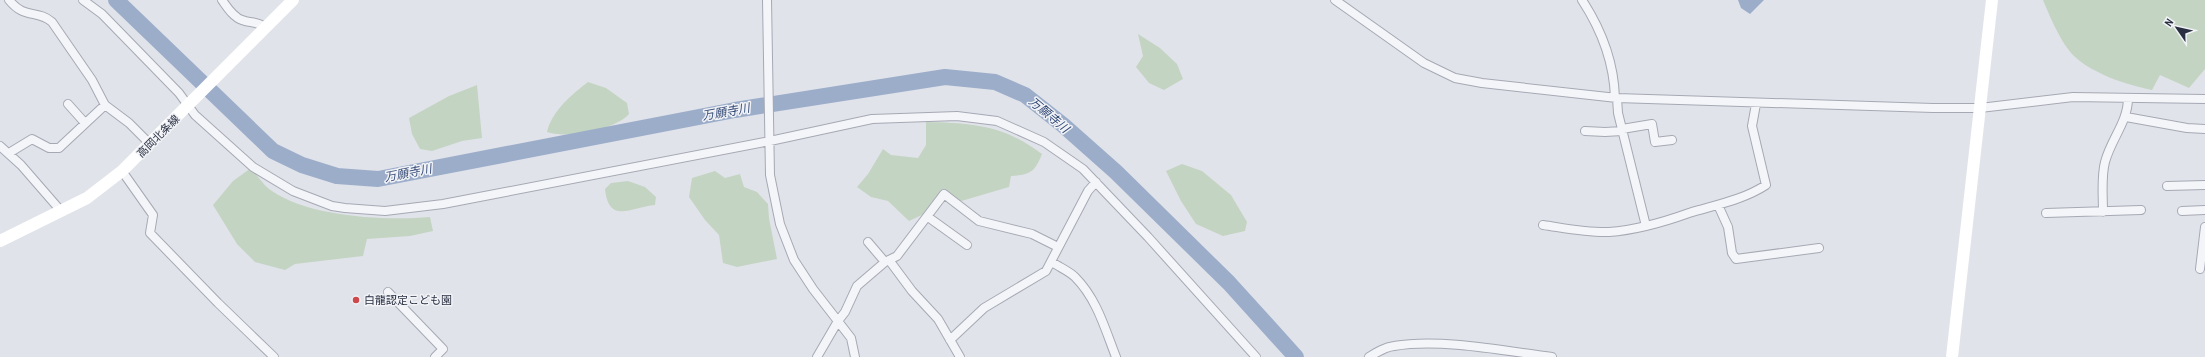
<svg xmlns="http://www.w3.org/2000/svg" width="2205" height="357" font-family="'Archivo Narrow','Noto Sans JP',sans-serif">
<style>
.green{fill:#c4d4c2}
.water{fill:#9cadca}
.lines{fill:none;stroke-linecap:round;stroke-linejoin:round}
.river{stroke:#9cadca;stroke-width:16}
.street-casing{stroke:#a6a9b4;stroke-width:10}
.street{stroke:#f4f5f8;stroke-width:8}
.secondary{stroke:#fff;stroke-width:12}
.poi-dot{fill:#ce474a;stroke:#f1f3f7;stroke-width:1.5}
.labels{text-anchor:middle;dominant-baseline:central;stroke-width:3;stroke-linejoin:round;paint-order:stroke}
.street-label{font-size:11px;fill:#292f41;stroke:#f1f3f7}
.poi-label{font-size:11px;fill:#292f41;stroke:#f1f3f7;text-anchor:start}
.water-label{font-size:12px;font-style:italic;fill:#334975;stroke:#f1f3f7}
</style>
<rect width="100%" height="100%" fill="#e1e3ea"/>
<path class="green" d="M2043,0H2205V69L2189,88L2160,75L2152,90C2127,85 2093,74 2074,56C2061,43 2050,17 2043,0Z
M1138,34L1160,48L1177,64L1183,79L1164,90L1149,83L1136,67L1143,56Z
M588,82L606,88L627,103L629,114C615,130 566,139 547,132C552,111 571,95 588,82Z
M477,85L482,138L462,141L432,151L420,149L412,134L409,118L449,96Z
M926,122C972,123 1004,125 1042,154C1035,172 1030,175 1011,176L1009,187L958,202L943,189L926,213L909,221L888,201L871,197L857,187L868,174L883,149L891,155L918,158L926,145Z
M1182,164L1202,171L1231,195L1247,222L1245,231L1223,236L1196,224L1181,201L1166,171Z
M251,168C257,175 264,186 272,191C310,217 385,221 430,217L433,231L410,236L367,239L363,256L295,264L285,270L255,262L237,244L213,205L233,181Z
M715,171L725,178L740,174L744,187L757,192L768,204L769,218L777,259L737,267L723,263L719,235L705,220L689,197L692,178Z
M628,181L645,187L656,197L655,205C631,207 609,225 605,189L611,183Z"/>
<path class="water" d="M1738,0H1764L1750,14L1741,8Z"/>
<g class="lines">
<path class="river" d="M116,0L273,151L302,165L337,176L378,179L735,110L945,77L995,82L1025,95L1063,125L1116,172L1229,283L1296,357"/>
<defs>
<path id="street" d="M9,0C25,20 37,9 52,22L92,80L105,105L129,123L150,144
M83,0L102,14L179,93L195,115L253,167L293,191L332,206L345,208L385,211L443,204L770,141L872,119L957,116L997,121L1044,142L1083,169L1148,237L1256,357
M222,0C227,7 233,17 242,20C252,24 256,20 266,28
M767,0L770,175L780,224L794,260L813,289L851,338L855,357
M1335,0L1424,63L1455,78L1482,83L1617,98L1933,108H1980L2073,97L2205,99
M1582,0C1601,29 1614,63 1615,98
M1617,98L1618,113L1646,226
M68,104L85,123
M2126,117L2187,128L2205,129
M1622,129L1652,124L1655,142L1672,140
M1585,131L1605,132L1622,131
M0,146L21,165L61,211
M9,153L32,139L49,148H59L105,105
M122,171L153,215L150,233L218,303L274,357
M2167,186L2205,185
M1718,205L1728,227L1732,253L1736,259L1819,248
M2182,211L2205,210
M2103,212C2103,196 2101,177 2105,162C2111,139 2128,122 2128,98
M2046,213L2141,210
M928,217L967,245
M1543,225C1564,228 1588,233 1609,232C1637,230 1664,222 1689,213C1715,205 1743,200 1766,185L1752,126L1756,104
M868,242L885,262
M889,260L912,291L938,319L960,357
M1052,262C1059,267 1069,271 1075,277C1097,299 1105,329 1116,357
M2200,269L2205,227
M388,292L443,349L435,357
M950,340L984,308L1046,271L1088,191L1096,182
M817,357L838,321L845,312L857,286L885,262L897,256L944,194L979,221L1032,234L1058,247
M1369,357C1377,352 1385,347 1394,346C1441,338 1505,351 1552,357"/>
</defs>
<use href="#street" class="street-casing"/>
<use href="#street" class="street"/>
<path class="secondary" d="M0,241L87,198L122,171L293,0
M1952,357L1992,0"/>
</g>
<circle class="poi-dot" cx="356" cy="300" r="4"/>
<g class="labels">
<g class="street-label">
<text transform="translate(158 136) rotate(-45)">高岡北条線</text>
</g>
<g class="poi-label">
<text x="364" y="300">白龍認定こども園</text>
</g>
<g class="water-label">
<text transform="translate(726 112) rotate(-10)">万願寺川</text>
<text transform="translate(1049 115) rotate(40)">万願寺川</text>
<text transform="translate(408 173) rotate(-11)">万願寺川</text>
</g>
</g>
<g transform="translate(2177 28) rotate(304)" stroke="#f1f3f7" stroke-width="3" paint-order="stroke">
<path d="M0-3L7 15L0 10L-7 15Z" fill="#292f41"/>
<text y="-6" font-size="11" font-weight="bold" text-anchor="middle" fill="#292f41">N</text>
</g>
</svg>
